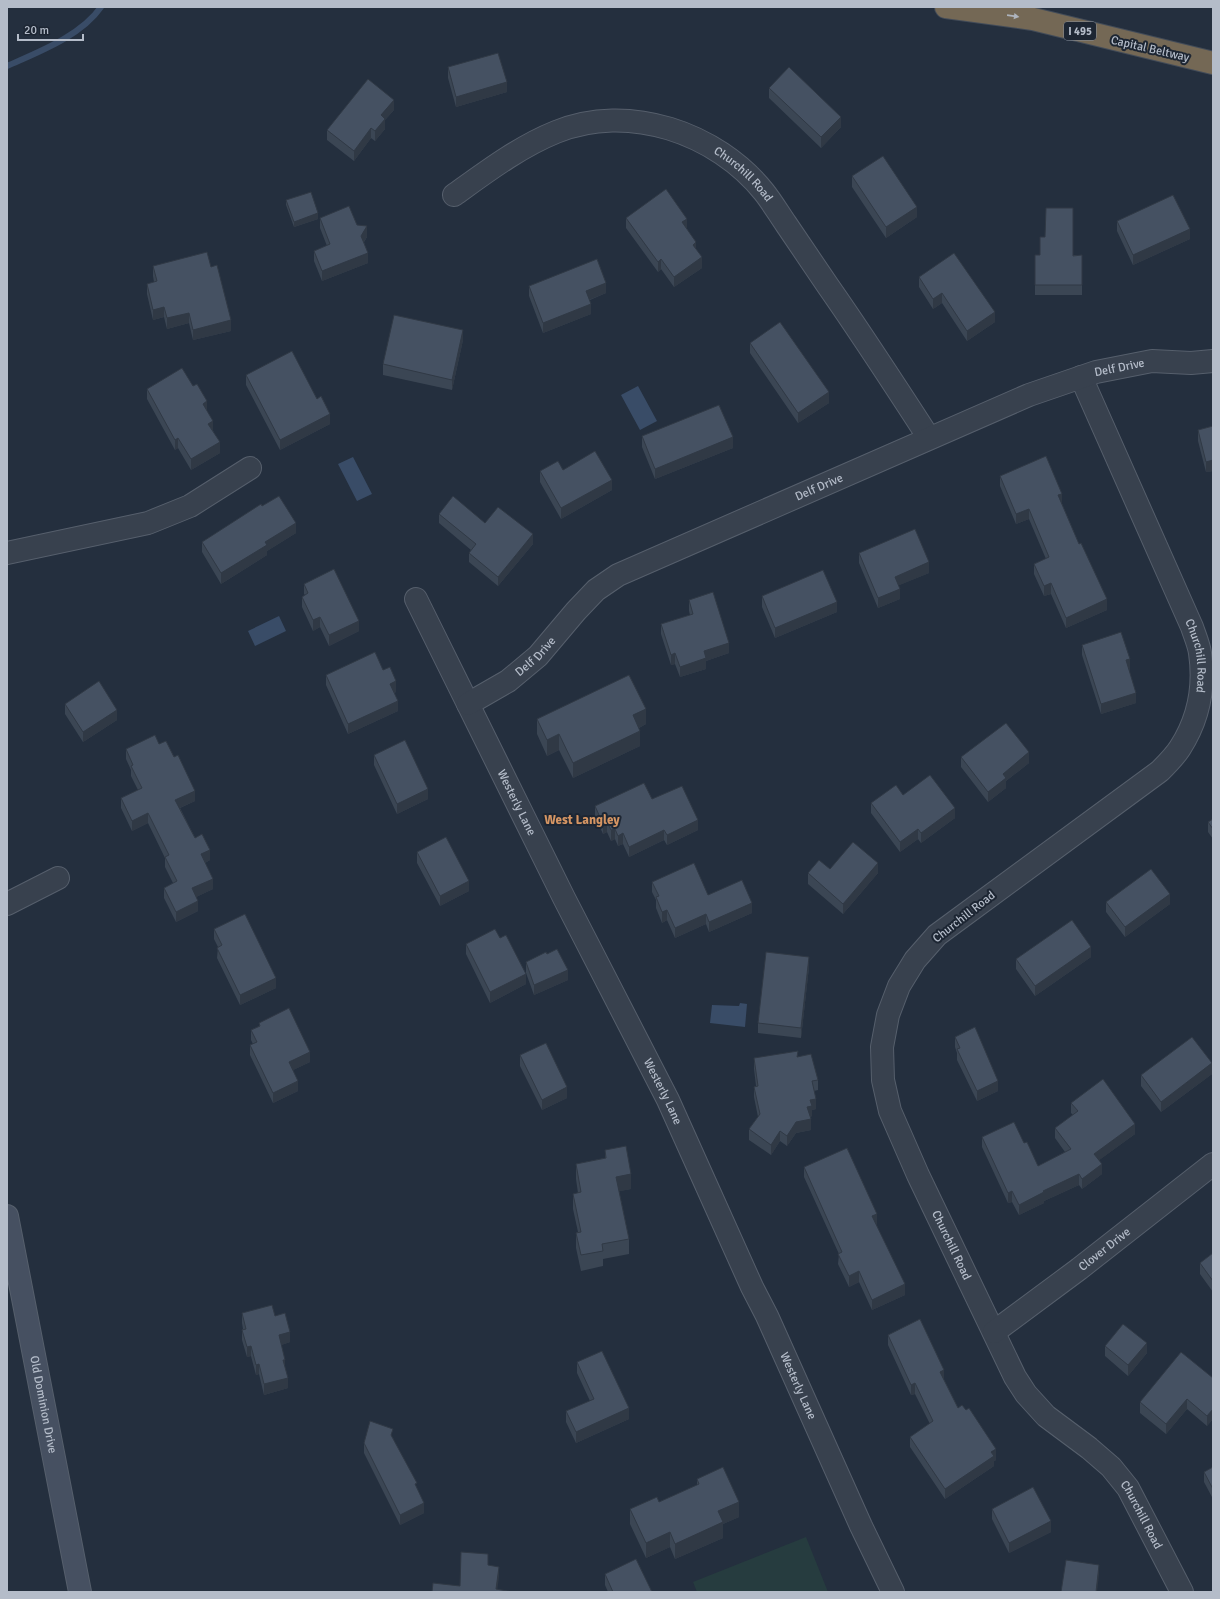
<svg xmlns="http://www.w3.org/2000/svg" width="1220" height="1599" font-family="Signika,sans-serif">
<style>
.green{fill:#263c3f}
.water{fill:#394c67}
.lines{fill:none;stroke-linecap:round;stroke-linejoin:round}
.stream{stroke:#394c67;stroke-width:6}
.minor-casing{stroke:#565f6c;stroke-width:24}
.secondary-casing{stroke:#565f6c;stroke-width:24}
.motorway-casing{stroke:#434c59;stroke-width:24}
.minor{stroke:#38414e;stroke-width:22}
.secondary{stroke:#465061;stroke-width:22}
.motorway{stroke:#746855;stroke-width:22}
.wall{fill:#3b4654}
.shaded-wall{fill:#303945}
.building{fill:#455162;stroke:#303945}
.oneway{fill:#aeb4bd}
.labels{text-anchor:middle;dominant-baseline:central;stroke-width:4;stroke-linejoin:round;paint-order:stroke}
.shield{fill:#1d2633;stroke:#878f9c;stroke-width:1}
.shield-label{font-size:11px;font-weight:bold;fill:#b4bcc9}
.street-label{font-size:12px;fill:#b4bcc9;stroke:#1d2633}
.neighbourhood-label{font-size:13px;font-weight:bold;fill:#d59563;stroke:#1d2633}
</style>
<rect width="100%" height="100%" fill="#242f3e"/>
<path class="green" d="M806,1537L828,1592H697L693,1582Z"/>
<path class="water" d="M638,386L657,421L640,430L621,395Z
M353,457L372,494L357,501L338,464Z
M279,616L286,631L255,646L248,631Z
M740,1003L747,1004L745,1027L710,1023L712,1005L739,1006Z"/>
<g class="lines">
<path class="stream" d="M7,66C38,52 81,36 101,7"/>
<defs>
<g id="minor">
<path id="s1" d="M454,195C486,172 519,147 556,132C628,102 717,133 764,192C772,202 779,214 786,224C800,245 814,265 828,286C863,336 896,387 929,438"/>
<path id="s2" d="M1081,377L1192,627C1195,636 1199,645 1200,653C1205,687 1198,720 1180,748C1175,756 1167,764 1160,771L937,935L915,960L899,986L888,1015L882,1047L883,1080L890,1111L918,1175L1015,1377L1026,1394L1046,1416L1089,1448L1111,1467L1128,1488L1182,1592"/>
<path d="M7,553L148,523L190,506L250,468"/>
<path id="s3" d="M416,599L564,898L668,1100L752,1287L767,1316L861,1526L893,1592"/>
<path id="s4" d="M468,704L508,681L538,656L576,611L596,590L618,575L1029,395L1096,372L1152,361L1191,363L1213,361"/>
<path d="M7,904L58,878"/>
<path id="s5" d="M994,1332L1079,1269L1213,1164"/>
</g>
<g id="secondary">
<path id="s6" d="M7,1216L80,1592"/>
</g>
<path id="motorway" d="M946,7L1033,19L1213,63"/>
</defs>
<use href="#minor" class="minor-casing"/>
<use href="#secondary" class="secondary-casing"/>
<use href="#motorway" class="motorway-casing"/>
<use href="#minor" class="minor"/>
<use href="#secondary" class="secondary"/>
<use href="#motorway" class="motorway"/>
</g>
<path class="wall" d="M448,67L507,92L456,107L448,78Z
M769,88L841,127L821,148L769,98Z
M394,110L385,120V129L375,141L371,138L354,161L327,140V130Z
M852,176L917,217L886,238L852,187Z
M286,200L318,219L294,227L286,205Z
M320,218L357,225L367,237L364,242L368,263L322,281L314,261V251L327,246L320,228Z
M626,218L687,229L696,249L702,268L674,287L661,269L658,272L626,228Z
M1117,221L1190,239L1133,265L1117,231Z
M1035,255H1082V295H1035Z
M153,266L211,267L231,331L193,340L189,323L167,329L164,317L153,320L147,294V284L154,282L153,276Z
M919,277L995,322L967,341L942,303L933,309L919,287Z
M529,286L606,293L590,300L591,314L543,333L529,296Z
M463,340L452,390L383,375V364Z
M750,343L829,403L798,423L750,353Z
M246,375L330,424L280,450L246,385Z
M147,389L207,411L220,453L191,470L178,448L175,450L147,399Z
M1213,426V471L1206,472L1198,441V430Z
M642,436L733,448L655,479L642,447Z
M563,470L612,490L561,519L540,482V471Z
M1000,476L1062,504L1107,610L1066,628L1051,594L1044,596L1034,574V564L1046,559L1029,519L1016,524L1000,486Z
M262,506L296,533L267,551V555L221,584L202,552V542Z
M439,514L485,523L533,544L498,586L469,562V553L471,550L439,523Z
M859,553L929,573L899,585L900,599L878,608L859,563Z
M304,584L359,631L329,646L320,627L313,631L302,607V597L305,595L304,594Z
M762,596L837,612L775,638L762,607Z
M689,600L729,653L706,661V669L680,677L675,664L671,665L661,634V624L690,615L689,611Z
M1082,645L1130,669L1129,670L1136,703L1101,714L1082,655Z
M383,670L396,692L394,693L398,711L348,734L326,685V675Z
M65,704L117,720L83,742L65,714Z
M537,719L646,724L639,728L640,746L573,778L559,750L547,756L537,734Z
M159,744L195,801L180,808L195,838L210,860L205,863L213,889L196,897L198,911L176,922L164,898V888L173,883L165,867V858L148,823L132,831L121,808V798L138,790L131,776V770L126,759V749Z
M374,755L428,799L397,814L374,765Z
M961,757L1029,763L1006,781V788L988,802L961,767Z
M903,795L955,818L921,843L918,839L900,852L871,813V803Z
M652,799L698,830L667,845L664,840L629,857L623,844L618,846L615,839L611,841L607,832L603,834L595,816V806Z
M1213,819V839L1208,832V822Z
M417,852L469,891L440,906L417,863Z
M830,869L878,873L843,914L808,884V873Z
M652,882L708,895L752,913L709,932L706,924L675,938L667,920L662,923L656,908V900L652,892Z
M1106,902L1170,904L1125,937L1106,912Z
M214,929L276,988L240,1005L217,958L218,947L214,939Z
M500,938L526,984L490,1003L466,954V944Z
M547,954L568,980L534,995L526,973V962Z
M1091,957L1035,996L1016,969V959Z
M809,967L801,1038L758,1033V1023Z
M259,1023L310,1062L293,1070L298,1091L273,1103L250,1055V1045L253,1044L251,1040V1030L259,1026Z
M955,1037L998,1091L977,1101L957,1060V1053L955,1047Z
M520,1055L567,1098L542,1110L520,1066Z
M798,1057L818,1080V1090L814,1091L816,1109L812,1110V1116L810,1117L811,1130L796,1133L787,1146L780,1141L771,1155L749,1140V1129L758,1117L754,1097V1087L756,1086L754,1069V1058Z
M1212,1074L1161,1112L1141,1086V1075Z
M1071,1103L1135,1134L1099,1160L1102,1174L1082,1189L1079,1185L1044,1201V1203L1019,1215L1012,1202L1008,1203L982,1147V1137L1024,1143L1038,1166L1065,1152L1055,1138V1128L1073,1115L1071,1113Z
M605,1150L631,1189L619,1191L629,1239V1254L603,1259V1266L581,1271L576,1248V1233L578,1232L573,1209V1194L578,1193L576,1179V1164L605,1158Z
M804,1167L877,1224H876L905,1295L872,1310L859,1282L849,1287L838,1264L839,1254L804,1177Z
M1213,1253V1292L1200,1274V1263Z
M242,1313L275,1316L290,1342L281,1345L288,1388L264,1395L259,1374L256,1375L251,1356L247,1357L242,1340V1330L243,1329L242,1323Z
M888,1335L944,1380L958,1408L996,1460L994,1461V1466L945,1499L910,1447V1437L930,1424L915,1394L911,1395L888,1345Z
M1105,1346L1147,1353L1128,1376L1105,1356Z
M577,1362L629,1419L576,1443L566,1422V1411L590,1401L577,1373Z
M1213,1378V1419L1207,1426L1187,1409L1166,1434L1140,1413V1402Z
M393,1438L424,1513L400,1525L364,1453V1443Z
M1213,1467V1499L1204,1482V1472Z
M697,1479L739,1517L723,1524V1538L675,1559L670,1547L646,1558L630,1524V1509L659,1502L697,1485Z
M992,1509L1051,1532L1009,1553L992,1519Z
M605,1574L652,1592H608L605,1585Z"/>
<path class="shaded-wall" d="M507,82V92L456,107V97Z
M394,100V110L385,120V129L375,141V131L381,115Z
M841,117V127L821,148V137Z
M371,128V138L354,161V151Z
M917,207V217L886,238V227Z
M318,213V219L294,227V222Z
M687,219V229L682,233V222Z
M367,226V237L361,246V236Z
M1190,229V239L1133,265V255Z
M696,242V252L693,245Z
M368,253V263L322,281V271Z
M702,257V268L674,287V277Z
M661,259V269L658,272V262Z
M606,283V293L586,301V291Z
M942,293V303L933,309V299Z
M591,304V314L543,333V323Z
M164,307V317L153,320V310Z
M995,312V322L967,341V331Z
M189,313V323L167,329V318Z
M231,320V331L193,340V330Z
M463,330V340L452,390V380Z
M829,392V403L798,423V413Z
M207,401V412L203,404Z
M330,414V424L280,450V440Z
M213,421V431L208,424Z
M733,437V448L655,479V469Z
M178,438V448L175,450V440Z
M220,442V453L191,470V459Z
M1213,460V471L1206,472V462Z
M612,480V490L561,519V508Z
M1062,494V504L1058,495Z
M1029,509V519L1016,524V514Z
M296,523V533L267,551V555L221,584V573L265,542Z
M533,534V544L498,586V577Z
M929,562V573L895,587V577Z
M1051,583V594L1044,596V586Z
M900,589V599L878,608V598Z
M1107,599V610L1066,628V618Z
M837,602V612L775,638V628Z
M320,617V627L313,631V620Z
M359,621V631L329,646V635Z
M729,643V653L706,661V669L680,677V667L704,651Z
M675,653V664L671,665V655Z
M1130,659V669L1126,671V660Z
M396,681V692L390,694V684Z
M1136,693V703L1101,714V704Z
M398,701V711L348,734V724Z
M646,709V724L633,731V715Z
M117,710V720L83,742V732Z
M640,731V746L573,778V763Z
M559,734V750L547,756V740Z
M1029,752V763L1006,781V788L988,802V792L1003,774Z
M428,789V799L397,814V804Z
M195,791V801L175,810V800Z
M955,808V818L921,843V833Z
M148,813V823L132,831V821Z
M698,820V830L667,845V835Z
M607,822V832L603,834V824Z
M615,829V839L611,841V830Z
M918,829V839L900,852V842Z
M664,830V840L629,857V847Z
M623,833V844L618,846V836Z
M210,850V860L201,865V854Z
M878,863V873L843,914V904Z
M213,879V889L192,899V888Z
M469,881V891L440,906V896Z
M1170,894V904L1125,937V927Z
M198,901V911L176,922V912Z
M752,903V913L709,932V922Z
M667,910V920L662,923V912Z
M706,914V924L675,938V928Z
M1091,947V957L1035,996V986Z
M809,957V967L801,1038V1028Z
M568,970V980L534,995V985Z
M526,974V984L490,1003V992Z
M276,978V988L240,1005V995Z
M310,1052V1062L289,1072V1062Z
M1212,1063V1074L1161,1112V1102Z
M298,1081V1091L273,1103V1093Z
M998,1081V1091L977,1101V1091Z
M567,1087V1098L542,1110V1100Z
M816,1099V1109L812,1110V1116L807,1117V1107L810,1100Z
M811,1119V1130L796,1133L787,1146V1136L796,1122Z
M1135,1124V1134L1094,1164V1154Z
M780,1131V1141L771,1155V1145Z
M1102,1164V1174L1082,1189V1179Z
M631,1174V1189L616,1192V1177Z
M1079,1174V1185L1044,1201V1203L1019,1215V1205L1043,1191Z
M1012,1191V1202L1008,1203V1193Z
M877,1214V1224L872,1226V1216Z
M859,1271V1282L849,1287V1276Z
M905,1284V1295L872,1310V1300Z
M290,1332V1342L279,1346V1335Z
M1147,1343V1353L1128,1376V1365Z
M251,1346V1356L247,1357V1347Z
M283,1360H285V1370Z
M259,1364V1374L256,1375V1365Z
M944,1370V1380L940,1372Z
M288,1378V1388L264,1395V1384Z
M915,1383V1394L911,1395V1385Z
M1187,1399V1409L1166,1434V1424Z
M629,1408V1419L576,1443V1432Z
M1213,1409V1419L1207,1426V1416Z
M996,1449V1460L994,1461V1466L945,1499V1489Z
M739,1502V1517L723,1524V1538L675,1559V1544L718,1511Z
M424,1503V1513L400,1525V1515Z
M1051,1521V1532L1009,1553V1543Z
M670,1532V1547L646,1558V1543Z
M1099,1565V1575L1097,1592H1096Z
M499,1567V1577L497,1592L496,1589Z"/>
<path class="building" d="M498,53L507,82L456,97L448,67Z
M789,67L841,117L821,137L769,88Z
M368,79L394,100L381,115L385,119L375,131L371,128L354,151L327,130Z
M883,156L917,207L886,227L852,176Z
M666,189L687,219L682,222L696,242L693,245L702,257L674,277L661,259L658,262L626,218Z
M311,192L318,213L294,222L286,200Z
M1173,195L1190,229L1133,255L1117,221Z
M349,206L357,225L367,226L361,236L368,253L322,271L314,251L330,244L320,218Z
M1046,208H1073V256L1082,255V285H1035V255H1040V237H1045Z
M207,252L211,267L217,265L231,320L193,330L189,313L167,318L164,307L153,310L147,284L157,281L153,266Z
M954,253L995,312L967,331L942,293L933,299L919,277Z
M597,259L606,283L586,291L591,304L543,323L529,286Z
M394,315L463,330L452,380L383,364Z
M780,322L829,392L798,413L750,343Z
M292,351L317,399L321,396L330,414L280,440L246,375Z
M182,368L193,386L197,384L207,401L203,404L213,421L208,424L220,442L191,459L178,438L175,440L147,389Z
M719,405L733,437L655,469L642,436Z
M1213,426V460L1206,462L1198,430Z
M595,451L612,480L561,508L540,471L558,461L563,470Z
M1046,456L1062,494L1058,495L1079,544L1081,543L1107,599L1066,618L1051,583L1044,586L1034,564L1049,557L1029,509L1016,514L1000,476Z
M279,496L296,523L265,542L267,545L221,573L202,542L261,504L262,506Z
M453,496L485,523L498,507L533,534L498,577L469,553L476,544L439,514Z
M915,529L929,562L895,577L900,589L878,598L859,553Z
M334,569L359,621L329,635L320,617L313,620L302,597L308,593L304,584Z
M823,570L837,602L775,628L762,596Z
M713,592L729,643L704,651L706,658L680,667L675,653L671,655L661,624L693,614L689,600Z
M1121,632L1130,659L1126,660L1136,693L1101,704L1082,645Z
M375,652L383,670L390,667L396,681L390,684L398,701L348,724L326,675Z
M629,675L646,709L633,715L640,731L573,763L559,734L547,740L537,719Z
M99,681L117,710L83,732L65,704Z
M1006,723L1029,752L1003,774L1006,778L988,792L961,757Z
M155,735L159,744L166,741L174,757L178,755L195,791L175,800L195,838L202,834L210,850L201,854L213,879L192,888L198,901L176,912L164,888L177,881L165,857L169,855L148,813L132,821L121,798L142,788L131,766L133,765L126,749Z
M405,740L428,789L397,804L374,755Z
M930,775L955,808L921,833L918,829L900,842L871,803L896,785L903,795Z
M644,783L652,799L682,786L698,820L667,835L664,830L629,847L623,833L618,836L615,829L611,830L607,822L603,824L595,806Z
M1213,819V829L1208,822Z
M446,837L469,881L440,896L417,852Z
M853,842L878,863L843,904L808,873L819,860L830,869Z
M694,863L708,895L742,880L752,903L709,922L706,914L675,928L667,910L662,912L656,897L659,896L652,882Z
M1151,869L1170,894L1125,927L1106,902Z
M245,914L276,978L240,995L217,948L222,945L214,929Z
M1072,920L1091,947L1035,986L1016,959Z
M495,929L500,938L506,935L526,974L490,992L466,944Z
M557,949L568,970L534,985L526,962L546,952L547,954Z
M766,952L809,957L801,1028L758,1023Z
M289,1008L310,1052L289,1062L298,1081L273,1093L250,1045L257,1042L251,1030L260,1026L259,1023Z
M975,1027L998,1081L977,1091L957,1049L960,1048L955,1037Z
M1192,1037L1212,1063L1161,1102L1141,1075Z
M546,1043L567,1087L542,1100L520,1055Z
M798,1051L797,1057L811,1054L818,1080L812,1081L816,1099L810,1100L812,1106L807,1107L811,1119L796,1122L787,1136L780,1131L771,1145L749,1129L760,1114L754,1087L758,1086L754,1058Z
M1103,1079L1135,1124L1094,1154L1102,1164L1082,1179L1079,1174L1043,1191L1044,1192L1019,1205L1012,1191L1008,1193L982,1137L1014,1122L1024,1143L1027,1142L1038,1166L1071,1149L1055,1128L1078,1111L1071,1103Z
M626,1146L631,1174L616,1177L629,1239L602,1244L603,1251L581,1255L576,1233L581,1232L573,1194L581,1192L576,1164L606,1158L605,1150Z
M847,1148L877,1214L872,1216L905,1284L872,1300L859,1271L849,1276L838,1254L842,1252L804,1167Z
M1213,1253V1281L1200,1263Z
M272,1305L275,1316L285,1313L290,1332L279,1335L285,1360H283L288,1378L264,1384L259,1364L256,1365L251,1346L247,1347L242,1330L246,1329L242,1313Z
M920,1319L944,1370L940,1372L958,1408L962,1405L966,1410L969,1408L996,1449L991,1452L994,1456L945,1489L910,1437L933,1421L915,1383L911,1385L888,1335Z
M1123,1324L1147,1343L1128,1365L1105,1346Z
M602,1351L629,1408L576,1432L566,1411L594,1399L577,1362Z
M1181,1352L1213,1378V1409L1207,1416L1187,1399L1166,1424L1140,1402Z
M370,1421L393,1429L391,1435L417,1483L415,1484L424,1503L400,1515L364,1443Z
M723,1467L739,1502L718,1511L723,1522L675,1544L670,1532L646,1543L630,1509L657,1497L659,1502L699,1484L697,1479Z
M1213,1467V1489L1204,1472Z
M1033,1487L1051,1521L1009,1543L992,1509Z
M461,1552L488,1554V1565L499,1567L496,1589L513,1592H432L433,1583L460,1586Z
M636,1559L652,1592H613L605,1574Z
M1066,1560L1099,1565L1096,1592H1061Z"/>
<defs><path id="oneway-solid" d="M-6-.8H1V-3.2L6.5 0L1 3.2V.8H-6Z"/></defs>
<use class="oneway" href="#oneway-solid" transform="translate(1013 16) rotate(8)"/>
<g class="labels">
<rect class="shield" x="1064" y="22" width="32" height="18" rx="3"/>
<g class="shield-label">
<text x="1080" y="31">I 495</text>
</g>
<g class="street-label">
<text transform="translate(1150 49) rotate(13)">Capital Beltway</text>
<text stroke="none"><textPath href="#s1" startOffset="324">Churchill Road</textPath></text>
<text stroke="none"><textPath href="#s4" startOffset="743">Delf Drive</textPath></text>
<text stroke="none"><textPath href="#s4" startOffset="419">Delf Drive</textPath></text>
<text stroke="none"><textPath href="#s4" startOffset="83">Delf Drive</textPath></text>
<text stroke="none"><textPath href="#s2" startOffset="303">Churchill Road</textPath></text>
<text stroke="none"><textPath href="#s3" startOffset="227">Westerly Lane</textPath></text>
<text transform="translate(964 917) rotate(-38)">Churchill Road</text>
<text stroke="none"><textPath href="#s3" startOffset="551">Westerly Lane</textPath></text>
<text stroke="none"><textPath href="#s2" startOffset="1047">Churchill Road</textPath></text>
<text stroke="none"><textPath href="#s5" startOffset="138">Clover Drive</textPath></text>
<text stroke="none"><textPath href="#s3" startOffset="875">Westerly Lane</textPath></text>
<text stroke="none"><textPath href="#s6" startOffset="192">Old Dominion Drive</textPath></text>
<text stroke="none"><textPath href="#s2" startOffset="1383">Churchill Road</textPath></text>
</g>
<g class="neighbourhood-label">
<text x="582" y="820">West Langley</text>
</g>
</g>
<rect width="1220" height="1599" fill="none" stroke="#b4bcc9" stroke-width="16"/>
<path d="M18 34v6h65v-6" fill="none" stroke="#b4bcc9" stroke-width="2"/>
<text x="24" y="34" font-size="12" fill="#b4bcc9" stroke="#1d2633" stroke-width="3" paint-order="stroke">20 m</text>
</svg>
